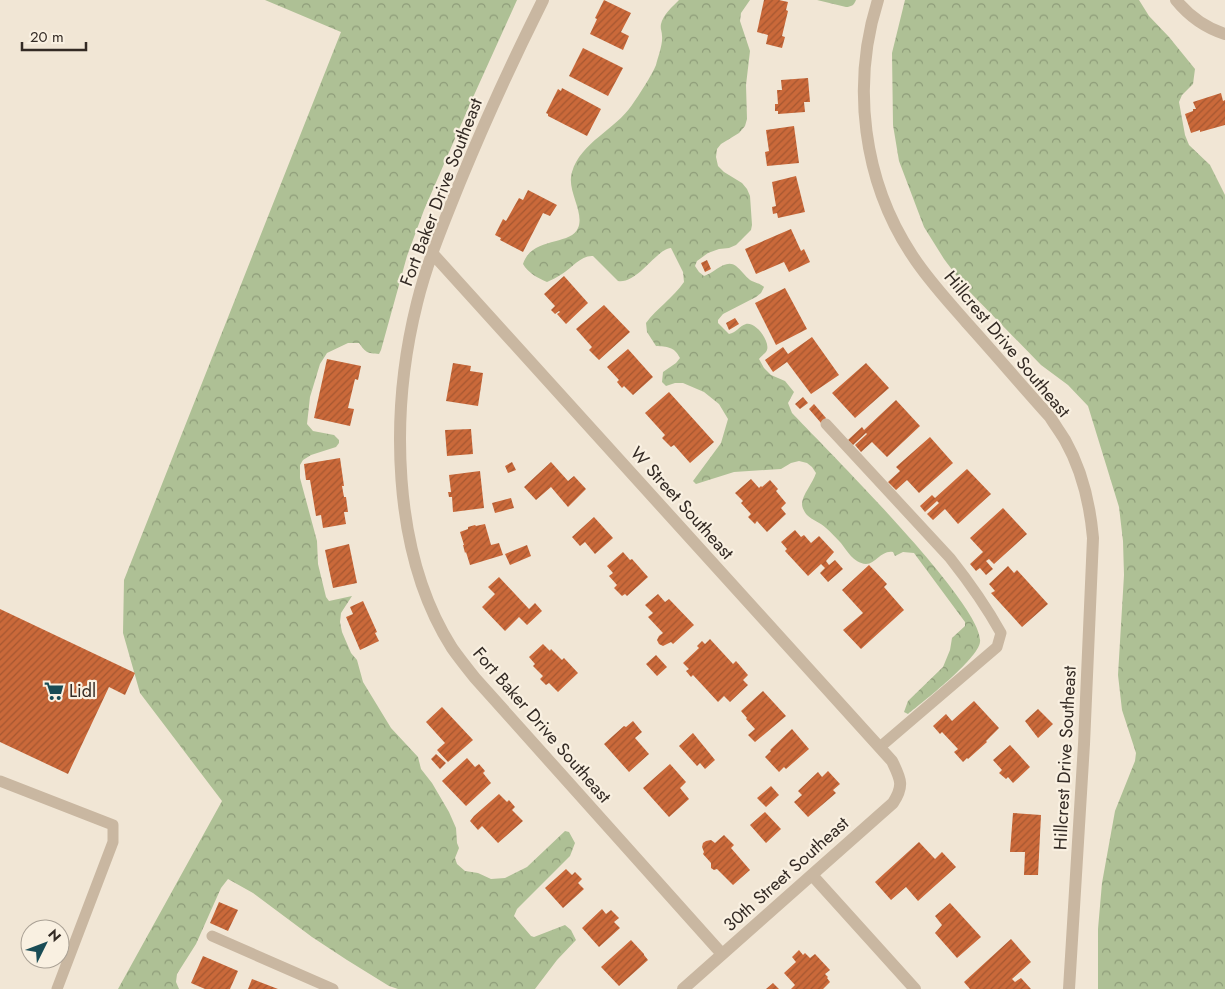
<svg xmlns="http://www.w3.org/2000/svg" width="1225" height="989" font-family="Jost,sans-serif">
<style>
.forest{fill:url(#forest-crowns)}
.building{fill:url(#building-hatch)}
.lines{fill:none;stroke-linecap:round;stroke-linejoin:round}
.lane{stroke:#c9b7a1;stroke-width:11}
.street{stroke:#c9b7a1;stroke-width:12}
.labels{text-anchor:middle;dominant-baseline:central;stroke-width:4.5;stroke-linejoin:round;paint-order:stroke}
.street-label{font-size:18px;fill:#332a24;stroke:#f9f0e1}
.poi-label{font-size:18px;fill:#332a24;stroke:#f9f0e1;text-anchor:start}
</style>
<defs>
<pattern id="forest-crowns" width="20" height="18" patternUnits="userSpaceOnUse" patternTransform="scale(1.25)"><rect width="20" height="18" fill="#aec095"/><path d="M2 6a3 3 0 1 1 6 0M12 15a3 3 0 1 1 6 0" fill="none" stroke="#8e9c79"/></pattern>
<pattern id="building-hatch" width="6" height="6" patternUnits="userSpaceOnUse" patternTransform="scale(1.25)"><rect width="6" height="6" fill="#ca693a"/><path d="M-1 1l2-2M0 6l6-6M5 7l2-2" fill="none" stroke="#a55731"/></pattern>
</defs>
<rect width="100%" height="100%" fill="#f1e6d5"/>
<path class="forest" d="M265,0H517L470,104L424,210L407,256L381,350L379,354C367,353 366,353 359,343H348L327,353L320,364L310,397L307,424L313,431L334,435L339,440V443L336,447L311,455L303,460L300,465V478L317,541L318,564L326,597L329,601L352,596L341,613L340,622L342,632L351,653L357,660L363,682L391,728L418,757L421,769L432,783L449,812L456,828L457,843L459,848L455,858L457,864L465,871L478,873L491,879L505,878L527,867L565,831L569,832L575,843L570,856L517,909L514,916L531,936L534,937L565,925L571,930L576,940L557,960L535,989H398L389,986L347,960L312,937L253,893L228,879L221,888L196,944L177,974L176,982L179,989H118L222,801L140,693L123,633L124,580L341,32Z
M679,0H750L741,13L740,21L750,51L746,85L747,119L745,126L739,133L721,144L717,149L716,157L718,166L724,172L742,183L747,189L750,196L752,225L751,230L736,245L729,248L719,249L708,253L697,261L695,266L699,272L704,276C714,273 726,258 736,266C741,270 745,276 750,280C755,283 760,283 764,287L761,293L756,297L723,314L718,320V323L729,334C736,333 739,326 746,324C756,322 770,341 767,350C766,353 761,356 759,359L764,368L771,375L785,381L794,392L788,403L792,413C823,446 985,606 980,642C978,659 923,702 908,714L904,712L908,701L943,667L950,650L952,638L965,626V622L914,553L903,552L895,556L893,552C881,550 876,564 866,564C853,563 847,550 840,542C835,537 831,532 826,528C821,523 812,520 807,515C805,513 802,508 802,504C802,495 813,483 816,473L812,467L807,463L799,461L791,463L781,469L734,472L696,484L693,481L721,443L728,419L719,404L704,392L683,383H675L666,386L662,382L663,372L676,363L680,358C674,346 667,347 656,346L647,332L646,323C657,308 673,298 684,282L683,272L671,248C656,249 638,284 618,281L593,256C581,255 572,268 562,274C557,277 552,280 547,282C538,278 528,273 523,264C532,236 571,246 578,228C585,212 566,190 572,172C581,142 615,130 632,105C639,95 652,75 656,65C658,57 663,44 662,36C662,31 660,29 661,24C663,15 672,7 679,0Z
M817,0H856C854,5 851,7 846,7Z
M905,0H1139L1149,16L1169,37L1195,69L1193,84L1182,95L1179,102L1185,135L1189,145L1210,165L1225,195V989H1098V929L1102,883L1115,811L1135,761L1136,753L1122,710L1118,675L1124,575L1123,541L1119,507L1088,406L1068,385L1041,365L965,287L944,259L924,227L899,161L893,125L892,53Z"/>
<path class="building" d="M604,0L631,13L621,32L629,36L623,50L590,34L597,19L595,18Z
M764,0H779L788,2L786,10L788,11L782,36L785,37L782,48L766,44L768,35L757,32Z
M583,48L623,68L608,96L569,76Z
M808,78L810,102H804L805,112L778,114V111H775V104H778L777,90H782L781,80Z
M562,88L601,109L587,136L548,116V114L546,113L558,89L561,91Z
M1221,93L1223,101L1225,100V125L1200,132V130L1191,133L1185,114L1193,111V109H1196L1193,102Z
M794,126L799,163L767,166L765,152L769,151L766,130Z
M796,176L805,212L778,218L777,213L773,214L772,207L776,206L772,182Z
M528,190L557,205L550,216L543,213L523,252L500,240L501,238L495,235L503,219L506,221L519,198L523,200Z
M791,229L801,251L804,249L810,262L789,272L784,262L756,274L745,249Z
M707,260L711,269L705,272L701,263Z
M564,276L588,303L566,324L557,314L560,312L559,311L555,314L551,310L555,306L544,294Z
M785,288L807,329L776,345L755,303Z
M604,305L630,332L599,360L589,350L592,347L576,329Z
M735,318L739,324L729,330L726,323Z
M812,337L839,375L811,394L787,362L773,372L765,360L783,347L788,354Z
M628,349L653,377L633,395L624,386L622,388L617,382L619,380L607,367Z
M327,359L361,366L358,380L355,379L348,408L354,409L350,426L314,418Z
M453,363L471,366L470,371L483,373L478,406L446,401Z
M866,363L889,388L855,418L832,393Z
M669,392L714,442L690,463L674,445L671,447L662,438L665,435L645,413Z
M803,397L808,403L800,409L795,404Z
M896,400L920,426L887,457L872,442L861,452L855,445L867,434L866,433L853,445L848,440L862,427L864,430Z
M814,404L826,418L821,423L809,409Z
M471,429L473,454L447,456L445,430Z
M930,437L953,463L919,493L907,480L896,490L888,482L900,471L896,467Z
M340,458L344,486H342L344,497H346L348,512H344L346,524L323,528L321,515L316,516L310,480H306L304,464Z
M512,462L516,470L508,473L505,466Z
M551,462L568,481L574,476L586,489L568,507L551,487L536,500L524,487Z
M967,469L991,494L958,524L945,509L933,520L927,514L939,503L937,501L925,512L920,506L932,495L935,498Z
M480,471L484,508L453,512L452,497H449L448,492H451L449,475Z
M751,479L759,488L761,486L762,487L770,480L778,489L776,491L786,503L781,508L786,514L767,532L757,521L755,524L748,517L751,514L741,503L743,501L735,493Z
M511,498L514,508L495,513L492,503Z
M1003,508L1027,534L994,564L989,559L986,561L993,569L986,575L980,568L976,571L970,564L983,552L970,538Z
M594,517L613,538L595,554L585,542L580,546L572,537Z
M485,524L491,545L499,543L503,555L470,565L466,552L465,553L463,545H464L460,532L468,529V527L475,525L476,526Z
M795,530L801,537L804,535L811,543L819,536L834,552L826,561L829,565L835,560L843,569L828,582L820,573L825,568L821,564L808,576L785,551L787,549L781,542Z
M349,544L357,583L333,588L325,550Z
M527,545L531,556L510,565L505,554Z
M623,552L630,560L632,559L648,577L627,596L625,594L622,596L614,588L617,585L609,576L613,573L607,566Z
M869,565L887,584L884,587L904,610L861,649L843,630L863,613L842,590Z
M1008,566L1014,573L1017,570L1048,604L1022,627L991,593L995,591L989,584Z
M499,577L529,609L535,603L542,611L527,625L519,617L505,631L482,607L495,594L488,587Z
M658,594L665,602L669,599L694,625L673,644L671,642L663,646L659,644L657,640L659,636L663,633L648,617L653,613L645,605Z
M363,601L377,632L375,633L379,641L360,650L346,617L353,614L350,607Z
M0,609L135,673L125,695L109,687L68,774L0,742Z
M710,639L733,664L736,661L748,675L743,680L748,685L730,702L724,696L718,702L693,675L691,677L686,671L689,669L683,663L699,648L697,646L702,641L705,644Z
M543,644L550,651L551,649L562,660L564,658L578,673L558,692L549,683L546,685L540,679L543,676L533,666L535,664L529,657Z
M656,655L667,667L657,676L646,664Z
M763,691L786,716L755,742L748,735L755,729L746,719L747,718L741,711Z
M974,701L999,728L986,741L987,742L968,759L967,758L963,762L954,752L958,749L942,732L940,734L933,726L946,714L952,721Z
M442,707L473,740L448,762L437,750L445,743L426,722Z
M1038,709L1053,724L1038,738L1025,721Z
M633,721L642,732L635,738L649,754L629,772L604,744L624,726L626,727Z
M792,729L809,749L786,769L784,767L779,772L765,757L771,751L770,750Z
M693,733L715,760L705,769L700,763L697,766L679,746Z
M1010,745L1030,767L1013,783L1008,777L1006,779L999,773L1002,770L993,760Z
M436,754L446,763L440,769L431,759Z
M467,758L475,767L479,764L485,771L483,773L491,783L466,806L442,781Z
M670,764L686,782L680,788L689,799L669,817L643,788Z
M828,771L840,784L833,790L836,793L808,817L794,802L802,795L798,791L818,772L822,777Z
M771,786L779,795L766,807L757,798Z
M499,794L507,802L509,800L515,807L512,810L523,821L498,843L482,826L478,830L470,821L474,816Z
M765,812L781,829L766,843L750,825Z
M1013,813L1041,815L1038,875H1024L1025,852H1010Z
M724,835L734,845L731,848L750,870L733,885L717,869L714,870L711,868V863L703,854L704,852L702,847L703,843L706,841L711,840L715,843Z
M919,842L935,859L942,852L956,867L918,901L906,887L891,900L875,882Z
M566,869L572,875L575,872L582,879L578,883L584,889L563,908L545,888Z
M219,902L238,910L228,931L210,923Z
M950,903L981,937L957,958L935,933L942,925L935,916Z
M602,909L606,914L611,910L619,918L614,922L620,928L599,947L582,928Z
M1011,939L1031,962L1012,979L1015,982L1021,978L1031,989H970L964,982Z
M631,940L644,954V955L648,960L619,986L601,967Z
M799,950L803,955L805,953L810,958L815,954L830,970L825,974L828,977L827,978L830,982L823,989H791L795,985L784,973L796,962L792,957Z
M203,956L238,971L230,989H205L191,983Z
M252,979L278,989H248Z
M773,983L779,989H766Z"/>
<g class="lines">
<path class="lane" d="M826,424L950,558C969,582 986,606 1001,633L997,647L880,747
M0,781L113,825V842L57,989
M212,936L333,989"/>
<path class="street" d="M543,0C513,60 485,121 460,182C444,222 427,262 417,303C390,411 391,552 452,648C459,658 467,668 475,678L722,954
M878,0C851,85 863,181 912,255C928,280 948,301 967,323C995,354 1022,386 1050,417C1055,425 1060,432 1065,440C1082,470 1090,504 1093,538L1084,744L1069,989
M1176,0C1189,16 1206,28 1225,34
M432,253L892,761C900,778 905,785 893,803L683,989
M812,875L915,989"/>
</g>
<defs>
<symbol id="supermarket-bare" viewBox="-9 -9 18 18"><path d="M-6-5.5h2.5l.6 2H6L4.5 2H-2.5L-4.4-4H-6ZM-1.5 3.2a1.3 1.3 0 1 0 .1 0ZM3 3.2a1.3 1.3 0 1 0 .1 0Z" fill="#194c55" stroke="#f9f0e1" stroke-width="2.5" paint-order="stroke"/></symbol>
</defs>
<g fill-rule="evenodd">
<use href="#supermarket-bare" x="40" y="677" width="28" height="28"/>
</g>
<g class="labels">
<g class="street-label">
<text transform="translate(441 192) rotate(-69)">Fort Baker Drive Southeast</text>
<text transform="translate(1007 344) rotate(50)">Hillcrest Drive Southeast</text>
<text transform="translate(682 503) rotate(48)">W Street Southeast</text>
<text transform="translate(542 725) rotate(49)">Fort Baker Drive Southeast</text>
<text transform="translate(1065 758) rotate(-87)">Hillcrest Drive Southeast</text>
<text transform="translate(786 874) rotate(-42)">30th Street Southeast</text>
</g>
<g class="poi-label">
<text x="69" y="691">Lidl</text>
</g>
</g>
<g transform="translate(45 944) rotate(48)"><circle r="24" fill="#f9f0e1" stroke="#aaa195"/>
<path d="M0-4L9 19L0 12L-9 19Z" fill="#194c55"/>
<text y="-8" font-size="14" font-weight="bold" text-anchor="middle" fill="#332a24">N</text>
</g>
<path d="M22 42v8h64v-8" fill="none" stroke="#332a24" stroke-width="2.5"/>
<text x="30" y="42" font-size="15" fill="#332a24" stroke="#f9f0e1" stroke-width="4" paint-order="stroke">20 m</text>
</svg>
